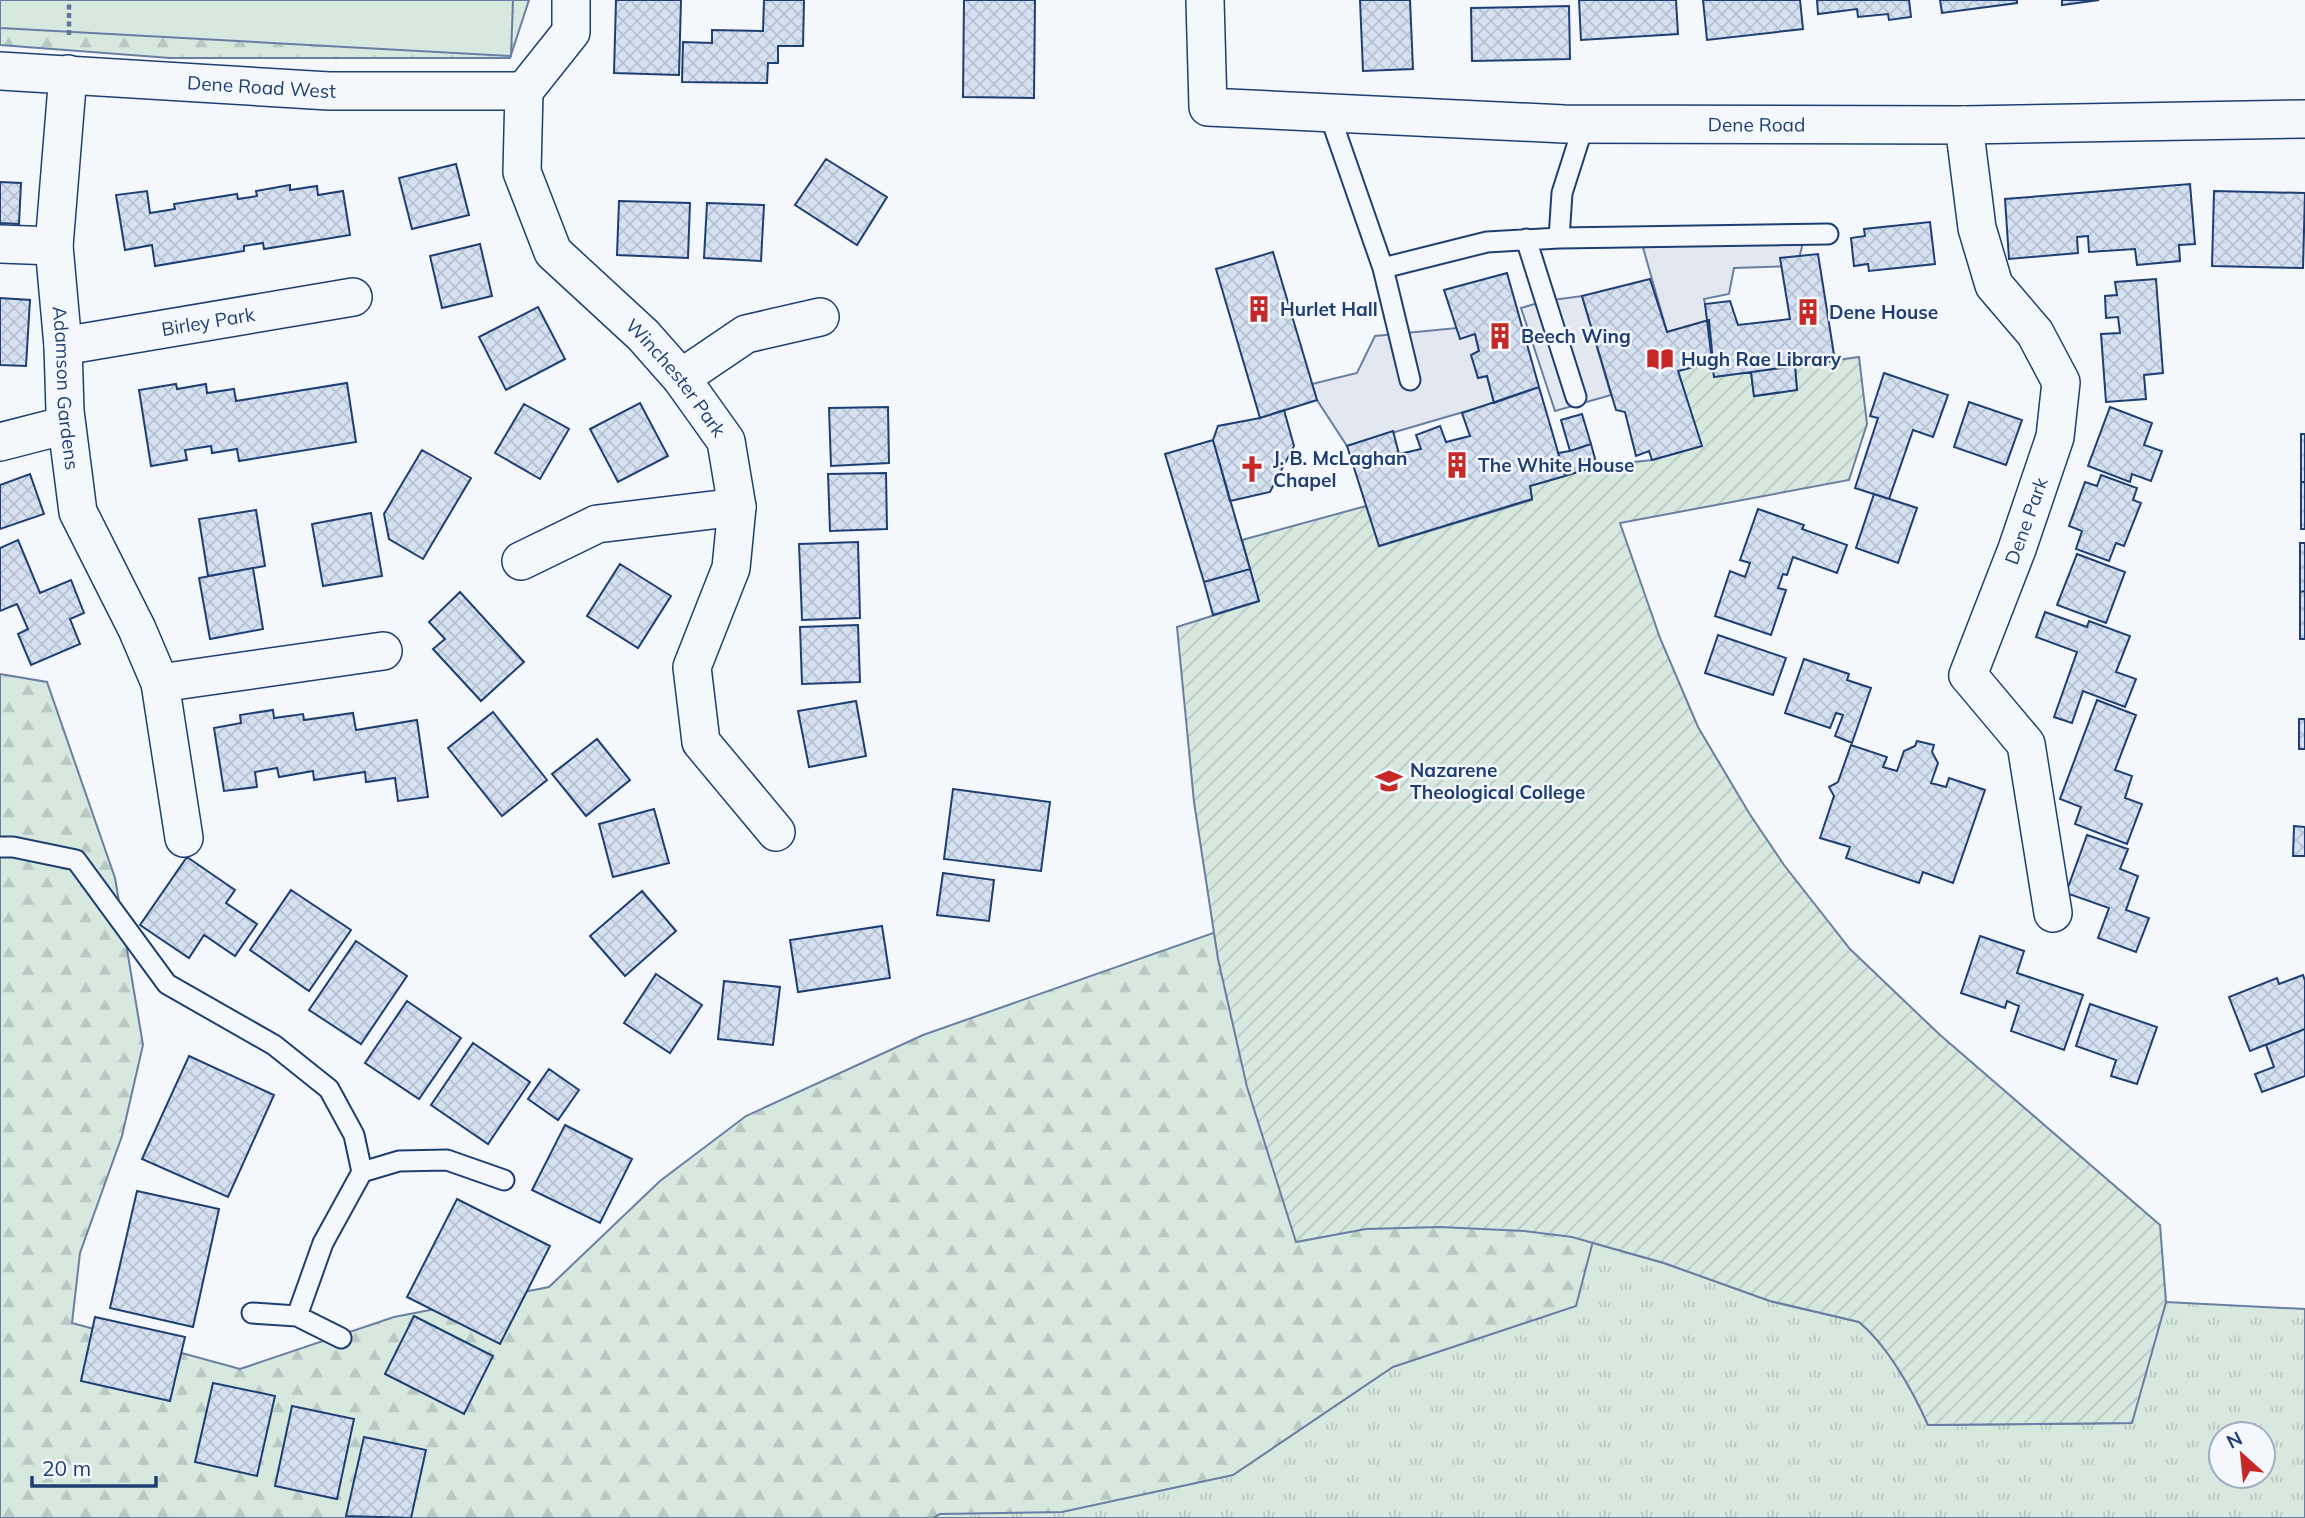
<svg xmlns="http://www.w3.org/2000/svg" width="2305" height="1518" font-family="Mulish,sans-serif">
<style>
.grass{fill:url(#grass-tufts);stroke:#687fa3;stroke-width:2;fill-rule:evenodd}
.forest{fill:url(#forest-firs);stroke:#687fa3;stroke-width:2}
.park{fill:#d7e8df;stroke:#687fa3;stroke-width:2}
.garden{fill:url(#garden-furrows);stroke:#687fa3;stroke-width:2}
.parking{fill:#e3e8f0;stroke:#687fa3;stroke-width:2}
.building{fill:url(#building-cross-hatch);stroke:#1d3f73;stroke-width:2}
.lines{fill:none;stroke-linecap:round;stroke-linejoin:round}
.lane-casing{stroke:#1d3f73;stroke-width:23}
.street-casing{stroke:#1d3f73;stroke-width:40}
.path{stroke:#5e769c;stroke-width:4.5;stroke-dasharray:5 3.5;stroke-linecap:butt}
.lane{stroke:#f4f7fb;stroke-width:19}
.street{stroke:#f4f7fb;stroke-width:37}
.labels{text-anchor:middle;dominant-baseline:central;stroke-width:5;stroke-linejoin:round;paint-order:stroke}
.street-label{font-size:19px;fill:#1d3f73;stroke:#f4f7fb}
.poi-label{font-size:19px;font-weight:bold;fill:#1d3f73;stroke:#f4f7fb;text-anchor:start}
</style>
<defs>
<pattern id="grass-tufts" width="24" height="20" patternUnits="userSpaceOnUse" patternTransform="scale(1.75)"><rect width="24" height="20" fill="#d7e8df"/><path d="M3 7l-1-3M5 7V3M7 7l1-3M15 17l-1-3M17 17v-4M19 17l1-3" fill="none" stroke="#b8c8c3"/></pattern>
<pattern id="forest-firs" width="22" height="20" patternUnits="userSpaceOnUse" patternTransform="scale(1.75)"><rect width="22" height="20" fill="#d7e8df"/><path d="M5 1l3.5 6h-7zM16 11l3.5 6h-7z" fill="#b8c8c3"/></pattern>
<pattern id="garden-furrows" width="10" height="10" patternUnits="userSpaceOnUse" patternTransform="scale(1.75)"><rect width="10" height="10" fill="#d7e8df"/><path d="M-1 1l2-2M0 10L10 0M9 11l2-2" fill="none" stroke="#b8c8c3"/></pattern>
<pattern id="building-cross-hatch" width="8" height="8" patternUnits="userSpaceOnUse" patternTransform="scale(1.75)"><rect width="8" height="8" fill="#d5e0f0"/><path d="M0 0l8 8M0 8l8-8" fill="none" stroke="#b6c1d1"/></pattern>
</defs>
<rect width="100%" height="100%" fill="#f4f7fb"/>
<path class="grass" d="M1572,1237L1664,1263L1770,1301L1859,1322C1887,1345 1914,1391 1928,1425L2131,1423L2166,1302L2305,1309V1518H830ZM2221,1434H2263V1476H2221Z"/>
<path class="forest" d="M0,0H529L510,58H170L0,45Z
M0,674L47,682L115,878L143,1045L122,1136L80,1253L72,1323L240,1369L394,1317L549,1287L660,1181L746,1116L923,1035L1233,926L1615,1157L1576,1306L1393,1367L1233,1475L1062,1512L940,1514L933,1518H0Z"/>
<path class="park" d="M0,0H513L511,56L0,28Z"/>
<path class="garden" d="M1859,357L1867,424L1849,480L1620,523L1660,638L1698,727L1749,813L1784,865L1850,949L1939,1034L2160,1225L2166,1302L2132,1423L1928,1425C1913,1391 1887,1345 1859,1322L1770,1301L1664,1263L1572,1237L1524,1231L1440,1227L1366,1229L1296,1242L1247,1087L1218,959L1194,802L1177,627L1259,601L1242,540L1366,506L1380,546L1532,500L1530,486L1597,466L1652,460L1701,446L1678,371L1713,362L1714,377L1751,372L1754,396L1797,390L1795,366Z"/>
<path class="parking" d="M1805,235L1797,266L1734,268L1729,294L1704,299L1709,320L1667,332L1640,237Z
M1582,296L1611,395L1555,411L1521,308L1545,301Z
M1457,328L1475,334L1479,351L1472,355L1478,378L1487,376L1494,403L1347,446L1317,400L1312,384L1357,373L1375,336Z"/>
<path class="building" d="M616,0H681L679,75L614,73Z
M764,0H804L803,46H778V63H768L767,83L682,82L683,42L712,43V30L763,31Z
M964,0H1035L1034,98L963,97Z
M1360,0H1410L1413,69L1363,71Z
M1579,0H1676L1678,34L1581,40Z
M1703,0H1800L1803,29L1707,40Z
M1817,0H1909L1911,17L1889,20L1888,14L1858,17L1857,9L1818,14Z
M1940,0H2017V3L1942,13Z
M2062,0H2099L2062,5Z
M1569,6L1570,59L1472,61L1471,8Z
M826,159L887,197L857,245L795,205Z
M456,164L469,215L412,229L399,178Z
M0,182L21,183L19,224L0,223Z
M2190,184L2195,244L2179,245L2180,261L2137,265L2135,249L2089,252L2088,236L2077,237L2078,253L2009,259L2005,199Z
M290,185V190L317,186L318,195L343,191L350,235L264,249L263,243L244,246V251L155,266L152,245L125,250L116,195L147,191L150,213L175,209L174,204L237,194L238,199L257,196L256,191Z
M2214,191L2305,193L2303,268L2212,266Z
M619,201L690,203L688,258L617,255Z
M707,203L764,205L761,261L704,258Z
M1930,222L1935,264L1869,271L1868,264L1854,266L1851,238L1865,236L1864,229Z
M480,244L492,296L442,308L430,256Z
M1273,252L1317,400L1260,418L1216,269Z
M1818,254L1835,361L1714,377L1705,304L1730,301L1738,325L1790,319L1780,258Z
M1507,273L1539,387L1494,403L1487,376L1478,378L1471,355L1479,351L1475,334L1460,339L1444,290Z
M1650,279L1667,332L1709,320L1713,362L1678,371L1702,446L1652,460L1649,451L1636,456L1625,412L1616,410L1582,296Z
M2156,279L2163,373L2144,375L2146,399L2106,402L2101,334L2120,333L2118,317L2106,318L2105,296L2117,295L2115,282Z
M0,298L30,300L26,366L0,365Z
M538,307L565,359L506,390L479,337Z
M1795,366L1797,390L1754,396L1751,372Z
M1884,373L1948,395L1933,437L1913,430L1889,499L1855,488L1878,418L1870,416Z
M347,383L356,442L239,461L237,449L212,453L211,446L185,450L187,460L151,466L139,390L176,384L177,389L206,384L207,393L234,389L236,401Z
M1539,387L1565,476L1530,486L1532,499L1379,546L1347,446L1393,431L1399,454L1421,449L1416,435L1440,426L1446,442L1470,436L1462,413Z
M1969,402L2022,420L2006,465L1954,447Z
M640,403L668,456L618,482L590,429Z
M524,404L569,429L540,479L495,453Z
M888,407L889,463L831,466L829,408Z
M2110,407L2152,423L2144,445L2162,451L2151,481L2132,474L2130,482L2088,466Z
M1284,410L1294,446L1270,492L1230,501L1213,440L1218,426L1260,418Z
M1582,414L1591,444L1570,451L1561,420Z
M2301,434H2305V482H2301Z
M1213,440L1250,569L1204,582L1165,454Z
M1591,444L1597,466L1565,476L1558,453L1570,451Z
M422,450L471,478L423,559L389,539L384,514Z
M886,473L887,529L830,531L828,474Z
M30,474L44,514L0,529V485Z
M2101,475L2137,488L2133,500L2141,503L2124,546L2116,543L2109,561L2076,549L2082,531L2069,526L2085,482L2097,486Z
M2301,482H2305V529H2301Z
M1874,494L1917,508L1898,563L1856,548Z
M1758,509L1804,525L1802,529L1847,545L1837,573L1793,557L1787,575L1783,574L1778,588L1786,590L1771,635L1715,616L1730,571L1745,577L1750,563L1740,560Z
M256,510L265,566L208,576L199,519Z
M371,513L382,576L323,586L312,524Z
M18,540L40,593L71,580L84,613L70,619L80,644L31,665L18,634L28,629L17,604L0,611V548Z
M858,542L860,618L802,620L799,544Z
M2300,543H2305V591L2300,592Z
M2077,554L2125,572L2106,623L2057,605Z
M620,564L671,596L638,648L587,616Z
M253,568L263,629L210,639L199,578Z
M1250,569L1259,601L1213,615L1204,582Z
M2305,591V639H2300V592Z
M460,592L524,662L481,701L433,649L445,639L429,622Z
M2045,612L2087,627L2089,621L2130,636L2116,672L2136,679L2125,707L2083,691L2072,723L2054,717L2077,652L2036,637Z
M858,625L860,682L802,684L800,627Z
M1718,635L1786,658L1773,695L1705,673Z
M1804,659L1849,674L1847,680L1871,688L1852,743L1835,736L1843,715L1836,713L1830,728L1785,713Z
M2097,700L2136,715L2115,770L2132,776L2125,798L2142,804L2127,844L2075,824L2081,807L2060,799Z
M856,701L866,756L809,767L798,711Z
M273,710L274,718L303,714L304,720L353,713L356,730L417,720L428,797L398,801L395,778L366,782L365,772L314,780L313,771L279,777L277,768L255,772L257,787L224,791L214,728L241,723L240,715Z
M493,712L547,780L502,816L448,748Z
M2299,719H2305V749H2299Z
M597,739L630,780L586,816L552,774Z
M1917,741L1934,745L1932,752L1938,763L1931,783L1946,787L1949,778L1985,790L1953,883L1923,872L1919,883L1846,858L1850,847L1820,838L1834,796L1829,787L1838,782L1851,745L1887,757L1883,767L1897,771L1904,751L1915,746Z
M953,789L1050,802L1041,871L944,859Z
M654,809L669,863L613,877L599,824Z
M2294,826L2305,827V856H2293Z
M2087,835L2128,849L2120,869L2138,876L2126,910L2149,918L2136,952L2098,938L2109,908L2066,893Z
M187,857L235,890L226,903L257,924L235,956L204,935L189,958L140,925Z
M943,873L994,880L989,921L937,915Z
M291,890L351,930L309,991L250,950Z
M642,891L676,931L625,976L590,936Z
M882,926L890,978L798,992L790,940Z
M1980,936L2024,951L2017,973L2083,995L2064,1050L2011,1031L2019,1006L2007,1001L2005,1008L1961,993Z
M356,941L407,976L361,1044L309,1010Z
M656,974L702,1005L670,1053L624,1023Z
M2303,975L2305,981V1029L2250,1051L2229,997L2277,978L2279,984Z
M724,981L780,987L773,1045L718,1039Z
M407,1001L461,1038L419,1099L365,1063Z
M2090,1004L2157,1027L2137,1084L2111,1076L2116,1060L2076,1046Z
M2305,1029V1076L2262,1092L2255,1074L2274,1067L2266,1045Z
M473,1043L530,1082L488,1144L431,1105Z
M189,1056L274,1095L228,1197L142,1159Z
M549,1069L579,1090L558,1120L528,1099Z
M565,1125L632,1159L600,1223L532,1190Z
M137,1191L219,1209L193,1327L110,1308Z
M457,1199L550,1246L500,1344L407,1297Z
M414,1316L493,1356L464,1414L385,1374Z
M95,1317L185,1337L170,1401L81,1381Z
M213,1383L275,1396L257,1476L195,1462Z
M292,1406L354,1419L337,1499L275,1486Z
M364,1437L426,1450L411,1518L346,1516Z"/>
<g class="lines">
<defs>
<path id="lane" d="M1329,113L1383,268L1487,242L1559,238L1562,193L1584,124
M1559,238L1828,234
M1526,239L1576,397
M1383,268L1410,380
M0,847H13L76,860L167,984L274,1045L329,1089L354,1135L362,1172L323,1243L297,1316
M362,1172L399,1161L447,1160L504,1180
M252,1313L297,1316L341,1338"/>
<g id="street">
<path id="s1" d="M1205,0L1208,107L1564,124L1964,125L2305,119"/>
<path id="s2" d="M0,71L329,91H524"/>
<path id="s3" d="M68,74L54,246L63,346L65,411L78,512L137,629L160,683L184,838"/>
<path id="s4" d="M524,91L522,172L553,252L643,335L681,378L726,441L737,507L731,568L692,667L701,742L776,832"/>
<path d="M524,91L571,32V0"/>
<path d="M1964,125L1977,228L1994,285L2035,333L2061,382L2055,437L2017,549L1968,675L2026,744L2053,913"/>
<path d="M0,244L54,246"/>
<path id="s5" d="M63,346L353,297"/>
<path d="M681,378L746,334L820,317"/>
<path d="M0,442L66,425"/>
<path d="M521,561L597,524L737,507"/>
<path d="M160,683L383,651"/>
</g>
</defs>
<use href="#lane" class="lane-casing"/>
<use href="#street" class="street-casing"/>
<path class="path" d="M69,35V0"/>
<use href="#lane" class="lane"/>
<use href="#street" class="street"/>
</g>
<defs>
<symbol id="building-bare" viewBox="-9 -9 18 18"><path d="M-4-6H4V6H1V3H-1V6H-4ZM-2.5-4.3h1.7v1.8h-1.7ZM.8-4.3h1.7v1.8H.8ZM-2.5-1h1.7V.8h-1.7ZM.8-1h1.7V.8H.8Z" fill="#c62828" stroke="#f4f7fb" stroke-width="2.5" paint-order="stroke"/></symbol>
<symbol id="library-bare" viewBox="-9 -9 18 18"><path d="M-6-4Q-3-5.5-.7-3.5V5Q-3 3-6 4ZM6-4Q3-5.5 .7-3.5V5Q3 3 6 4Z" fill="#c62828" stroke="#f4f7fb" stroke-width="2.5" paint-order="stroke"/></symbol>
<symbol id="church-bare" viewBox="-9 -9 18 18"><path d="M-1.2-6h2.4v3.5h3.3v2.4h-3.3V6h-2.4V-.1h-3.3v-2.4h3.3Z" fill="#c62828" stroke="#f4f7fb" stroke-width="2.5" paint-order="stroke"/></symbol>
<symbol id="university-bare" viewBox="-9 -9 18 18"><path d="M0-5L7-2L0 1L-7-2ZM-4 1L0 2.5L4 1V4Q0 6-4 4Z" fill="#c62828" stroke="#f4f7fb" stroke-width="2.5" paint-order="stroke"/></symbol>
</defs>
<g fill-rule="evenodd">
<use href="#building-bare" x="1240" y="290" width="38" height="38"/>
<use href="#building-bare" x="1789" y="293" width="38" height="38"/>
<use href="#building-bare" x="1481" y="317" width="38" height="38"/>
<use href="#library-bare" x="1641" y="340" width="38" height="38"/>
<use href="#building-bare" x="1438" y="446" width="38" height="38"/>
<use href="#church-bare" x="1233" y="450" width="38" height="38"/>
<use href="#university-bare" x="1370" y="762" width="38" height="38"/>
</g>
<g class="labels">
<g class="street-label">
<text stroke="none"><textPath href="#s2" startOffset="262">Dene Road West</textPath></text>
<text stroke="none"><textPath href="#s1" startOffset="656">Dene Road</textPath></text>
<text stroke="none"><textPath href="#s5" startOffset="147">Birley Park</textPath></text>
<text stroke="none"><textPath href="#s4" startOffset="343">Winchester Park</textPath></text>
<text stroke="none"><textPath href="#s3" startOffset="315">Adamson Gardens</textPath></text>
<text transform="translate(2026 521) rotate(-70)">Dene Park</text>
</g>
<g class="poi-label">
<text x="1280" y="309">Hurlet Hall</text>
<text x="1829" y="312">Dene House</text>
<text x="1521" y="336">Beech Wing</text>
<text x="1681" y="359">Hugh Rae Library</text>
<text x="1273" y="458">J. B. McLaghan<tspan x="1273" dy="22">Chapel</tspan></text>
<text x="1478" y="465">The White House</text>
<text x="1410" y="770">Nazarene<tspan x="1410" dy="22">Theological College</tspan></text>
</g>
</g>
<g transform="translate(2242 1455) rotate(333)"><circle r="33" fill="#f4f7fb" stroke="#9eadc5" stroke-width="2"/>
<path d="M0-5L12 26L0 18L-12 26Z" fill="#c62828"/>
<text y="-10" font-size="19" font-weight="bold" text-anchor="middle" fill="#1d3f73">N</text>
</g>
<path d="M32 1476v10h124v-10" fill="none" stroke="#1d3f73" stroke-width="3.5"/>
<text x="42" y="1476" font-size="21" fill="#1d3f73" stroke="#f4f7fb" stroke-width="5" paint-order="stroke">20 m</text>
</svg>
